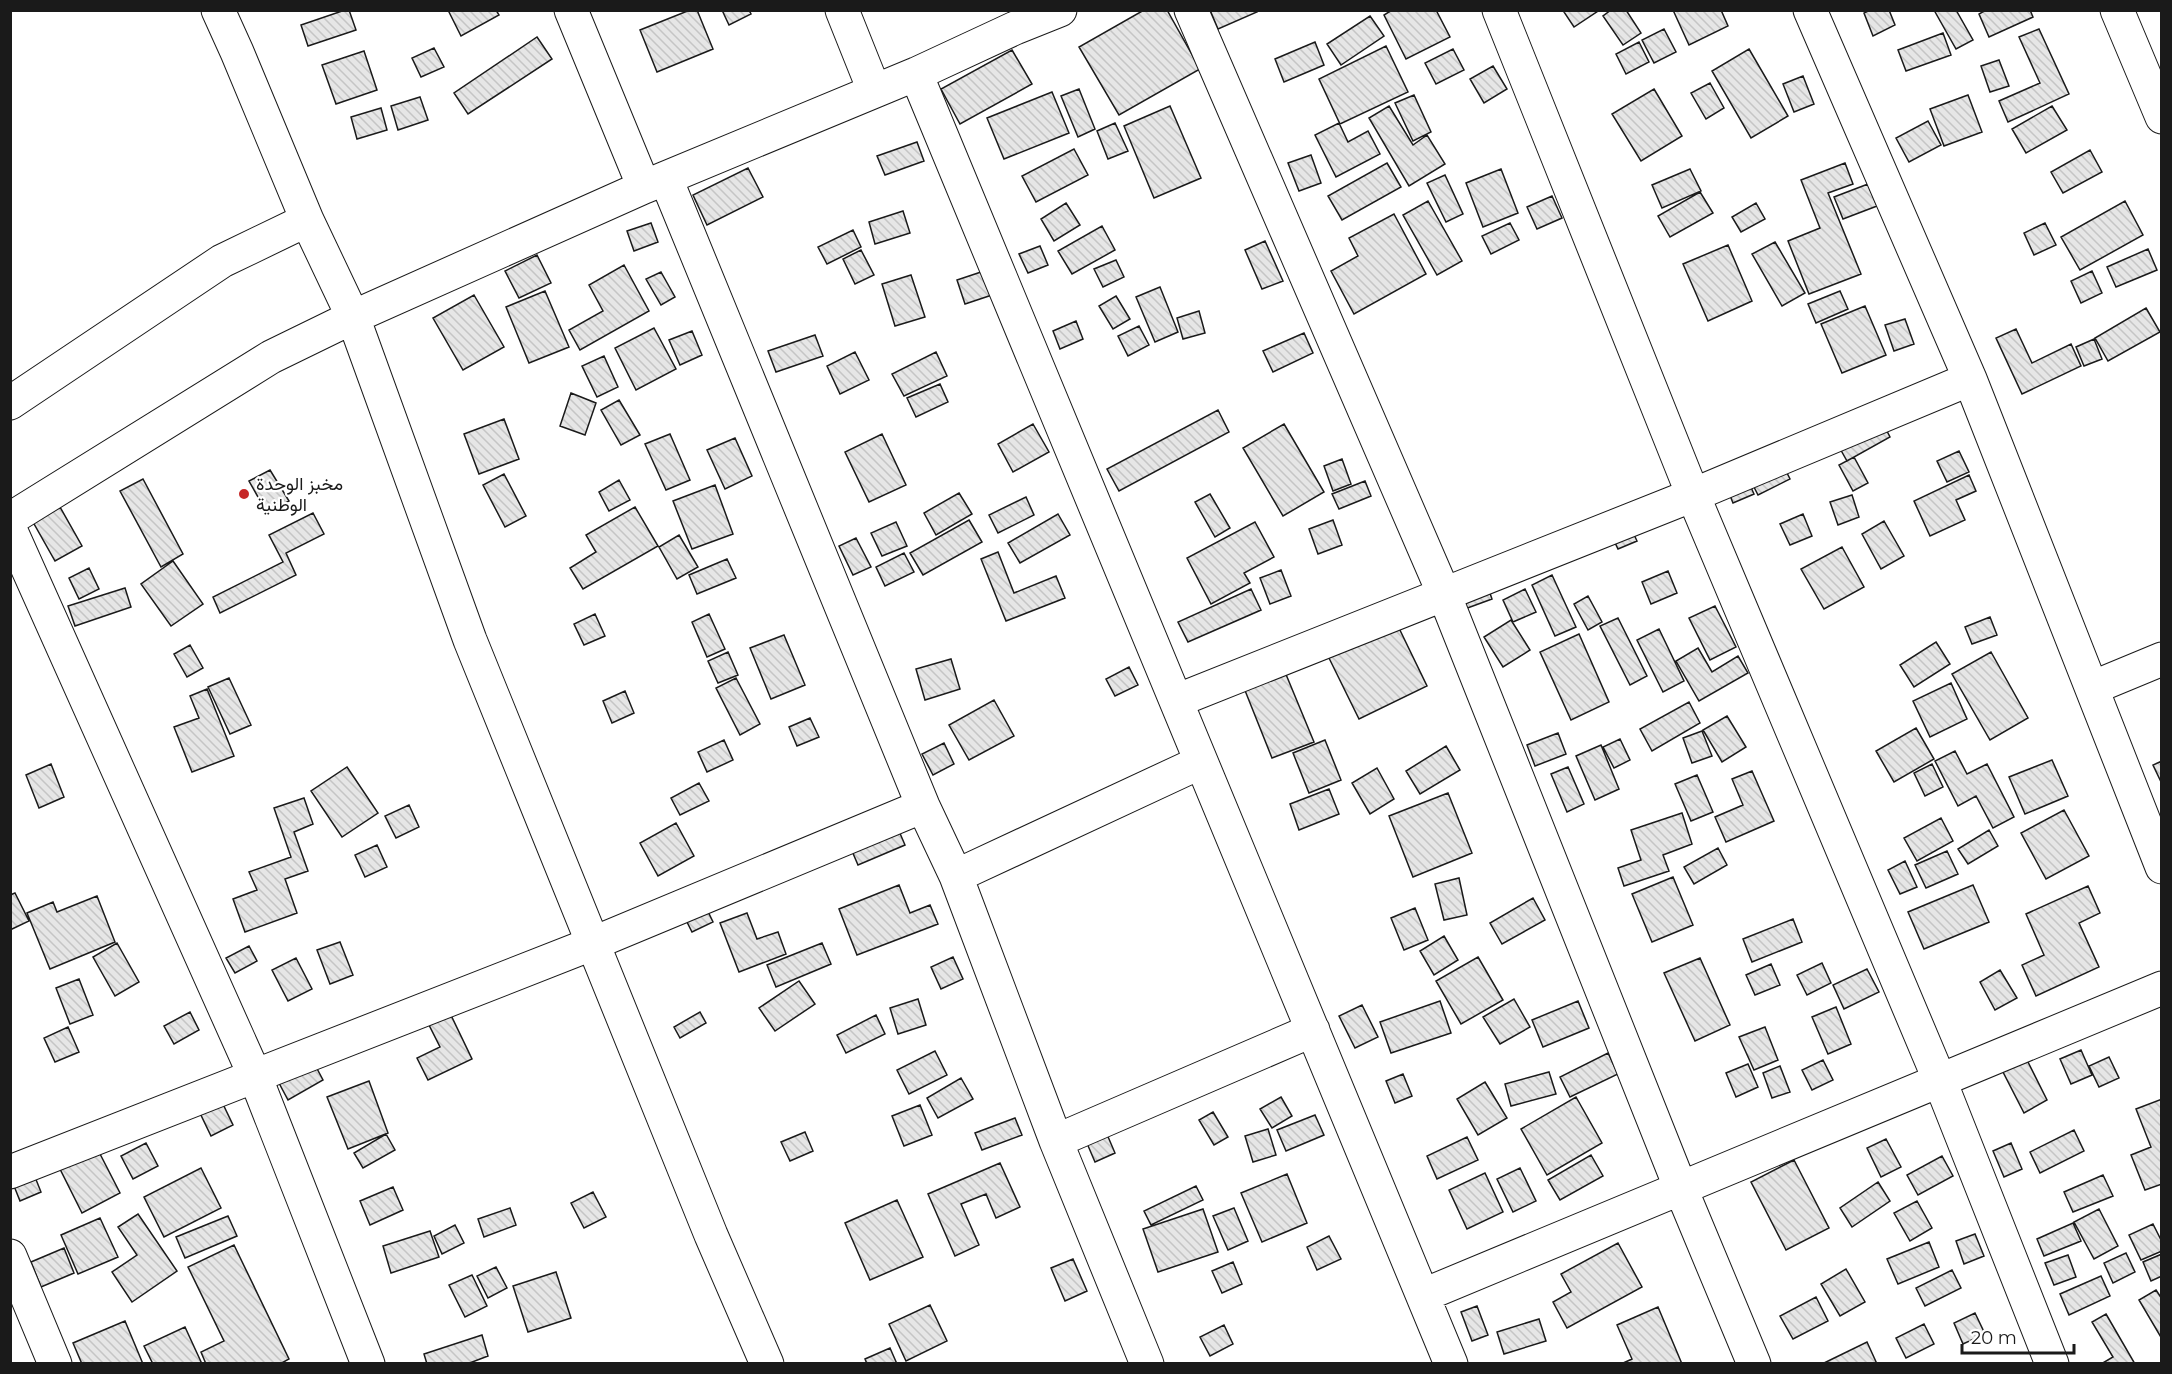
<svg xmlns="http://www.w3.org/2000/svg" width="2172" height="1374" font-family="Montserrat,Vazirmatn,sans-serif">
<style>
.building{fill:url(#building-back-hatch);stroke:#1a1a1a;stroke-width:1.5}
.lines{fill:none;stroke-linecap:round;stroke-linejoin:round}
.minor-casing{stroke:#1a1a1a;stroke-width:35}
.minor{stroke:#fff;stroke-width:33}
.poi-dot{fill:#c62828;stroke:#fff;stroke-width:2}
.labels{text-anchor:middle;dominant-baseline:central;stroke-width:4.5;stroke-linejoin:round;paint-order:stroke}
.poi-label{font-size:18px;fill:#1a1a1a;stroke:#fff;text-anchor:start}
</style>
<defs>
<pattern id="building-back-hatch" width="6" height="6" patternUnits="userSpaceOnUse" patternTransform="scale(1.5)"><rect width="6" height="6" fill="#e6e6e6"/><path d="M-1 5l2 2M0 0l6 6M5-1l2 2" fill="none" stroke="#c5c5c5"/></pattern>
</defs>
<rect width="100%" height="100%" fill="#fff"/>
<path class="building" d="M345,10H349L356,30L308,46L301,25Z
M448,10H496L499,15L461,36Z
M690,10H697L713,49L657,72L640,30Z
M722,10H749L751,14L729,25Z
M1144,10H1167L1200,69L1119,115L1079,47Z
M1210,10H1256L1257,12L1218,29Z
M1392,10H1436L1450,37L1406,59L1384,15Z
M1567,10H1598V11L1574,27L1564,12Z
M1611,10H1626L1641,33L1623,45L1603,16Z
M1673,10H1721L1728,26L1689,45Z
M1870,10H1889L1895,25L1873,36L1864,13Z
M1934,10H1956L1973,40L1956,49Z
M1986,10H2030L2033,17L1989,37L1979,14Z
M1370,16L1384,36L1341,65L1327,44Z
M1664,29L1676,52L1654,63L1642,40Z
M2039,29L2069,94L2008,122L1999,101L2040,83L2019,37Z
M1943,33L1951,55L1906,71L1898,50Z
M537,37L552,59L468,114L454,93Z
M1315,42L1324,65L1284,82L1275,59Z
M1639,42L1649,62L1626,74L1616,54Z
M1386,46L1408,92L1340,124L1319,79Z
M434,48L444,67L421,77L412,58Z
M1453,49L1464,70L1436,84L1425,63Z
M1749,49L1788,116L1751,138L1712,71Z
M1012,50L1032,84L960,124L941,89Z
M364,51L377,90L336,104L322,65Z
M1999,60L2009,86L1990,92L1981,66Z
M1493,66L1507,89L1484,103L1470,79Z
M1803,76L1814,104L1794,112L1783,84Z
M1710,83L1724,108L1706,119L1691,93Z
M1079,89L1095,129L1078,137L1061,96Z
M1654,89L1682,136L1641,161L1612,114Z
M1052,92L1069,133L1004,159L987,118Z
M1414,95L1431,132L1413,141L1395,103Z
M1968,95L1982,132L1944,146L1930,109Z
M420,97L428,120L398,130L391,106Z
M1170,106L1201,178L1154,198L1124,126Z
M1389,106L1413,145L1427,135L1445,164L1409,186L1369,118Z
M2052,106L2067,130L2026,153L2012,129Z
M381,108L387,130L357,139L351,117Z
M1928,121L1941,145L1909,162L1896,138Z
M1115,123L1128,151L1108,159L1097,131Z
M1339,123L1348,142L1368,131L1380,154L1336,177L1315,135Z
M917,142L924,161L885,175L877,156Z
M1074,149L1088,175L1036,202L1022,176Z
M2090,150L2102,172L2063,193L2051,172Z
M1311,155L1321,183L1299,191L1288,163Z
M1387,163L1401,187L1342,220L1328,196Z
M1845,163L1853,184L1828,193L1861,274L1809,294L1788,241L1820,228L1801,180Z
M748,168L763,197L707,225L693,195Z
M1501,169L1518,213L1483,227L1466,183Z
M1690,169L1701,191L1662,208L1652,185Z
M1445,175L1463,214L1446,222L1427,183Z
M1868,184L1877,206L1843,219L1834,197Z
M1700,192L1713,213L1670,237L1658,216Z
M1552,196L1562,218L1537,229L1527,207Z
M1428,201L1462,261L1437,275L1403,215Z
M2125,201L2143,235L2080,270L2061,237Z
M1066,203L1080,225L1054,241L1041,219Z
M1756,203L1765,219L1741,232L1732,217Z
M903,211L910,233L875,244L869,222Z
M1394,214L1426,274L1354,314L1331,271L1358,256L1349,238Z
M651,223L658,242L634,251L627,231Z
M1510,223L1519,240L1491,254L1482,236Z
M2045,223L2056,245L2034,255L2024,233Z
M1102,226L1115,250L1072,274L1058,251Z
M853,230L861,247L827,264L818,247Z
M1265,241L1283,281L1262,289L1245,250Z
M1775,242L1805,293L1782,306L1752,254Z
M1728,245L1752,301L1708,321L1683,264Z
M1040,246L1048,265L1028,273L1019,254Z
M2148,249L2157,270L2116,287L2107,267Z
M861,250L874,275L855,284L843,259Z
M537,255L551,283L519,298L505,271Z
M1116,260L1124,277L1103,287L1094,269Z
M624,265L649,311L580,350L569,330L603,311L589,285Z
M984,271L992,295L965,304L957,280Z
M2092,271L2102,293L2081,303L2071,281Z
M661,272L675,297L661,305L646,279Z
M911,275L925,317L895,326L882,284Z
M1160,287L1178,332L1155,342L1136,297Z
M545,291L569,347L529,363L506,307Z
M1840,291L1848,309L1816,323L1808,304Z
M474,295L504,347L463,370L433,318Z
M1116,296L1130,319L1113,329L1099,306Z
M1865,306L1886,355L1842,373L1821,324Z
M2146,308L2160,332L2108,361L2095,338Z
M1199,311L1205,333L1183,339L1177,318Z
M1905,319L1914,344L1894,351L1885,325Z
M1076,321L1083,339L1060,349L1053,331Z
M1139,326L1149,345L1128,356L1118,336Z
M654,328L676,369L636,390L615,348Z
M2016,329L2032,363L2071,344L2081,366L2022,394L1996,338Z
M692,331L702,355L680,365L669,340Z
M1304,333L1313,353L1273,372L1263,351Z
M815,335L823,356L776,372L768,351Z
M2094,339L2102,359L2084,366L2076,347Z
M855,352L869,380L840,394L827,366Z
M936,352L947,376L904,396L892,374Z
M604,356L618,387L597,397L582,366Z
M940,384L948,402L916,417L907,398Z
M571,393L596,403L585,435L560,426Z
M619,400L640,435L621,445L601,410Z
M1218,410L1229,432L1119,491L1107,469Z
M1877,412L1890,437L1847,461L1833,436Z
M504,419L519,459L479,474L464,434Z
M1033,424L1049,452L1013,472L998,444Z
M1284,424L1324,492L1283,516L1243,448Z
M670,434L690,480L666,490L645,444Z
M882,434L906,485L869,502L845,452Z
M735,438L752,476L725,489L707,450Z
M1959,451L1969,472L1947,482L1937,461Z
M1778,455L1790,479L1758,495L1746,471Z
M1854,457L1868,483L1853,491L1839,465Z
M1342,459L1351,484L1333,491L1324,466Z
M270,470L289,501L267,513L249,481Z
M504,474L526,516L505,527L483,485Z
M1745,474L1754,494L1733,503L1725,483Z
M1969,475L1976,491L1956,500L1965,520L1930,536L1914,501Z
M143,479L183,554L161,567L120,491Z
M619,480L630,500L609,511L599,492Z
M1365,481L1371,496L1339,509L1332,494Z
M715,485L733,534L692,549L673,501Z
M959,493L972,514L936,535L924,513Z
M1210,494L1230,528L1215,537L1195,502Z
M1852,495L1859,517L1838,525L1830,502Z
M1026,497L1034,515L998,533L989,515Z
M60,507L82,546L55,561L33,522Z
M635,507L658,546L583,589L570,568L596,552L586,535Z
M313,513L324,534L286,553L296,575L220,613L213,597L283,562L269,535Z
M1058,514L1070,535L1020,563L1008,543Z
M1803,514L1812,536L1790,545L1780,524Z
M1627,519L1637,541L1618,549L1608,528Z
M969,520L982,542L923,575L910,553Z
M1333,520L1342,545L1318,554L1309,529Z
M1884,521L1904,556L1881,569L1862,534Z
M896,522L907,546L882,556L871,533Z
M1255,522L1274,557L1244,573L1250,583L1211,604L1187,558Z
M679,535L698,567L677,579L659,547Z
M856,538L871,567L853,575L839,546Z
M1842,547L1864,587L1824,609L1801,569Z
M998,552L1014,593L1056,576L1065,598L1006,621L981,559Z
M904,553L914,572L885,586L876,567Z
M727,559L736,578L697,594L689,575Z
M173,561L203,604L171,626L141,584Z
M89,568L99,589L79,599L69,578Z
M1281,570L1291,596L1270,604L1260,578Z
M1668,571L1677,593L1651,604L1642,582Z
M1552,575L1576,627L1555,636L1532,585Z
M1485,579L1492,599L1462,610L1455,589Z
M125,588L131,607L75,626L68,606Z
M1251,589L1261,610L1188,642L1178,622Z
M1525,589L1536,612L1513,622L1503,600Z
M1588,596L1602,622L1588,630L1574,604Z
M1715,606L1736,647L1710,660L1689,618Z
M595,614L605,636L584,645L574,624Z
M709,614L725,649L707,657L692,622Z
M1990,617L1997,635L1972,644L1965,627Z
M1618,618L1647,676L1630,685L1600,626Z
M1511,620L1530,650L1503,667L1484,637Z
M1397,624L1427,686L1359,719L1327,654Z
M1659,629L1684,681L1663,692L1637,640Z
M1579,634L1609,702L1571,720L1540,652Z
M784,635L805,685L771,699L750,648Z
M1936,642L1950,664L1914,687L1900,665Z
M190,645L203,668L187,677L174,654Z
M1698,648L1712,672L1738,656L1748,673L1699,701L1676,661Z
M728,652L738,675L718,683L708,661Z
M1991,652L2028,718L1990,740L1952,674Z
M951,659L960,689L925,700L916,669Z
M1129,667L1138,685L1115,696L1106,679Z
M1285,672L1314,742L1272,758L1244,688Z
M229,678L251,725L230,734L208,687Z
M736,678L760,724L740,735L716,688Z
M1951,683L1967,719L1930,737L1913,701Z
M207,689L234,756L192,772L174,727L199,718L190,696Z
M625,691L634,713L612,723L603,701Z
M994,700L1014,736L969,760L949,725Z
M1689,702L1700,723L1652,751L1640,729Z
M1727,716L1746,747L1722,762L1703,730Z
M810,718L819,737L797,746L789,727Z
M1916,728L1934,759L1894,782L1876,751Z
M1702,731L1712,756L1692,763L1683,738Z
M1558,733L1566,754L1535,766L1527,745Z
M1620,739L1630,760L1614,768L1603,747Z
M724,740L733,760L707,772L698,752Z
M1325,740L1341,780L1309,793L1293,753Z
M944,743L954,764L933,775L922,754Z
M1601,745L1619,789L1595,800L1576,756Z
M1446,746L1460,770L1420,794L1406,771Z
M1955,751L1967,774L1987,764L2014,817L1993,828L1976,796L1958,806L1935,761Z
M2052,760L2068,796L2025,814L2009,777Z
M2162,761V784L2153,765Z
M51,764L64,797L39,808L26,775Z
M1932,764L1943,787L1925,796L1914,773Z
M347,767L378,813L342,837L311,791Z
M1568,767L1584,804L1567,812L1551,774Z
M1377,768L1394,799L1370,814L1352,783Z
M1752,771L1774,821L1726,842L1715,817L1743,805L1732,779Z
M1697,775L1713,812L1691,821L1675,784Z
M699,783L709,801L680,815L671,798Z
M1329,789L1339,814L1299,830L1290,804Z
M1448,793L1472,853L1413,877L1389,816Z
M304,798L313,824L294,832L308,871L285,879L297,913L245,932L233,899L257,890L249,872L291,857L274,808Z
M409,805L419,827L396,838L385,816Z
M2064,810L2089,856L2046,879L2021,833Z
M1682,813L1692,844L1663,855L1669,871L1624,886L1618,868L1641,860L1631,830Z
M1941,818L1953,841L1917,861L1904,838Z
M676,823L694,856L658,876L640,843Z
M896,824L905,845L858,865L849,844Z
M1989,830L1998,846L1968,864L1958,849Z
M377,845L387,867L365,877L355,855Z
M1718,848L1727,865L1694,884L1684,867Z
M1947,851L1958,874L1926,888L1915,865Z
M1905,861L1917,887L1900,894L1888,870Z
M1673,877L1693,925L1652,942L1632,894Z
M1459,878L1467,915L1444,920L1435,884Z
M899,885L910,913L930,905L938,924L857,955L839,909Z
M1973,885L1989,922L1924,949L1908,912Z
M2088,886L2100,913L2079,923L2099,967L2036,996L2022,965L2044,955L2026,914Z
M15,893L29,921L10,930V895Z
M97,896L115,942L50,969L27,913L53,902L57,912Z
M701,897L713,922L692,932L680,908Z
M1533,898L1545,920L1502,944L1490,923Z
M1415,908L1428,940L1404,950L1391,918Z
M747,913L757,939L778,932L786,954L739,972L720,923Z
M1793,919L1802,942L1752,962L1743,939Z
M1444,936L1458,960L1434,975L1420,951Z
M340,942L353,975L330,984L317,950Z
M117,943L139,982L115,996L93,957Z
M822,943L831,964L776,987L767,965Z
M249,946L257,961L235,973L226,958Z
M953,957L963,979L941,989L931,967Z
M1478,957L1503,1000L1461,1024L1436,981Z
M296,958L312,989L288,1001L272,970Z
M1700,958L1730,1025L1695,1041L1664,973Z
M1822,963L1831,983L1807,995L1797,975Z
M1771,964L1780,985L1755,995L1746,975Z
M1867,969L1879,992L1844,1009L1833,985Z
M2000,970L2017,998L1995,1010L1980,982Z
M79,979L93,1015L70,1024L56,988Z
M799,981L815,1004L775,1031L759,1008Z
M918,999L926,1025L898,1034L890,1008Z
M1514,999L1530,1027L1500,1044L1483,1017Z
M1440,1001L1451,1033L1391,1053L1380,1022Z
M1578,1001L1589,1028L1543,1047L1532,1020Z
M1362,1005L1378,1037L1355,1048L1339,1016Z
M1836,1007L1851,1044L1828,1054L1812,1017Z
M448,1009L472,1059L428,1080L417,1058L440,1047L426,1019Z
M190,1012L199,1030L174,1044L164,1026Z
M700,1012L706,1023L680,1038L674,1027Z
M876,1015L885,1034L846,1053L837,1035Z
M68,1027L79,1052L55,1062L44,1038Z
M1765,1027L1778,1060L1754,1070L1739,1037Z
M2081,1050L2092,1075L2071,1084L2060,1059Z
M935,1051L947,1075L909,1094L897,1070Z
M1608,1053L1618,1074L1570,1097L1560,1077Z
M2109,1057L2119,1078L2099,1087L2089,1066Z
M2026,1058L2047,1100L2024,1113L2002,1070Z
M1823,1060L1833,1080L1812,1090L1802,1070Z
M314,1063L323,1080L288,1100L279,1083Z
M1748,1064L1758,1087L1736,1097L1726,1073Z
M1780,1066L1790,1092L1772,1098L1763,1073Z
M1549,1072L1556,1094L1511,1106L1505,1084Z
M1403,1074L1412,1096L1395,1103L1386,1081Z
M961,1078L973,1099L938,1118L927,1098Z
M369,1081L388,1133L348,1149L327,1097Z
M1485,1082L1507,1118L1478,1135L1457,1099Z
M1281,1097L1292,1116L1272,1128L1260,1109Z
M1576,1097L1602,1143L1547,1175L1521,1129Z
M2162,1099V1184L2145,1190L2131,1155L2151,1147L2136,1109Z
M221,1100L233,1125L211,1136L199,1111Z
M920,1105L932,1135L904,1146L892,1116Z
M1213,1112L1228,1137L1214,1145L1199,1120Z
M1315,1115L1324,1135L1286,1151L1277,1130Z
M1015,1118L1022,1135L982,1150L975,1133Z
M1268,1129L1276,1155L1253,1162L1245,1136Z
M2074,1130L2084,1151L2040,1173L2030,1152Z
M805,1132L813,1151L790,1161L781,1142Z
M1106,1132L1115,1153L1095,1162L1086,1141Z
M386,1134L395,1150L363,1168L354,1153Z
M1467,1137L1478,1160L1437,1179L1427,1156Z
M1886,1139L1901,1167L1881,1177L1867,1148Z
M146,1143L158,1166L133,1179L121,1156Z
M2011,1143L2022,1169L2004,1177L1993,1151Z
M98,1150L120,1193L82,1213L60,1169Z
M1591,1155L1603,1176L1560,1200L1548,1180Z
M1942,1156L1953,1176L1918,1195L1907,1175Z
M1794,1160L1829,1228L1786,1250L1751,1182Z
M1000,1163L1020,1207L996,1218L986,1194L961,1204L979,1245L955,1256L928,1194Z
M201,1168L221,1208L164,1237L144,1197Z
M1520,1168L1536,1201L1513,1212L1497,1179Z
M33,1172L41,1192L20,1201L12,1181Z
M1485,1173L1503,1212L1467,1229L1449,1190Z
M1287,1174L1307,1223L1262,1242L1241,1193Z
M2103,1175L2113,1196L2073,1212L2064,1192Z
M1878,1182L1890,1201L1852,1227L1840,1208Z
M1196,1186L1203,1200L1151,1225L1144,1211Z
M393,1187L403,1210L370,1225L360,1201Z
M593,1192L606,1217L584,1228L571,1203Z
M897,1200L923,1257L870,1280L845,1223Z
M1917,1201L1932,1228L1910,1241L1894,1213Z
M510,1208L516,1225L484,1237L478,1219Z
M1234,1208L1248,1241L1228,1250L1213,1216Z
M1203,1209L1218,1252L1158,1272L1143,1229Z
M2099,1209L2118,1246L2094,1259L2074,1222Z
M138,1214L177,1271L132,1302L112,1272L137,1255L118,1227Z
M228,1216L237,1236L185,1258L176,1237Z
M100,1218L118,1257L78,1274L61,1235Z
M2073,1223L2081,1241L2044,1256L2037,1239Z
M2153,1224L2162,1242V1251L2141,1260L2129,1235Z
M455,1225L464,1243L442,1254L434,1236Z
M430,1231L439,1257L391,1273L383,1246Z
M1975,1234L1984,1256L1964,1264L1956,1241Z
M1329,1236L1341,1259L1317,1270L1307,1247Z
M1929,1242L1939,1267L1898,1284L1887,1259Z
M1618,1243L1642,1287L1567,1328L1553,1302L1571,1292L1561,1274Z
M234,1245L289,1359L280,1364H206L201,1352L224,1341L188,1267Z
M64,1248L74,1273L41,1287L31,1262Z
M2126,1253L2135,1272L2113,1283L2104,1263Z
M2162,1254V1276L2151,1281L2143,1262Z
M2068,1255L2076,1277L2054,1285L2045,1263Z
M1073,1259L1087,1291L1065,1301L1051,1268Z
M1233,1262L1242,1284L1222,1293L1212,1271Z
M496,1267L507,1288L488,1298L477,1276Z
M1846,1269L1865,1302L1840,1316L1821,1284Z
M1952,1270L1961,1288L1925,1306L1916,1288Z
M556,1272L571,1318L528,1332L513,1286Z
M472,1275L487,1306L465,1317L449,1285Z
M2101,1276L2110,1296L2069,1315L2060,1294Z
M2156,1290L2162,1299V1339L2139,1300Z
M1816,1297L1828,1321L1793,1339L1780,1316Z
M930,1305L947,1341L906,1361L889,1324Z
M1477,1306L1488,1335L1472,1341L1461,1312Z
M1658,1307L1682,1364H1621L1632,1359L1617,1325Z
M1975,1313L1985,1334L1963,1344L1954,1323Z
M2106,1314L2135,1364H2101L2113,1357L2092,1322Z
M1539,1319L1546,1341L1504,1354L1497,1332Z
M125,1321L143,1364H82L73,1343Z
M1924,1324L1934,1344L1906,1358L1896,1338Z
M1224,1325L1233,1344L1210,1356L1200,1337Z
M185,1327L202,1364H153L144,1346Z
M482,1335L488,1356L467,1364H427L424,1354Z
M1867,1342L1877,1364H1822Z
M890,1348L897,1364H867L865,1359Z"/>
<g class="lines">
<defs>
<path id="minor" d="M571,10L644,187
M842,10L874,90
M1191,10L1444,594L1681,1189L1754,1364
M1499,10L1693,495L1940,1081L2052,1364
M1810,10L1970,379L2162,867
M2117,10L2162,117
M916,74L1451,1364
M666,179L923,806L956,876L1056,1141L1147,1364
M307,220L353,317L470,640L711,1235L767,1364
M10,403L222,261L307,220L237,52L218,10
M10,519L271,357L353,317L644,187L916,74L1015,28L1060,10
M10,529L255,1076L368,1364
M2092,688L2162,659
M1176,701L1693,495L1970,379
M956,876L1201,762
M1056,1141L1313,1030
M10,1172L594,943L923,806
M10,1256L55,1364
M1424,1295L2162,988"/>
</defs>
<use href="#minor" class="minor-casing"/>
<use href="#minor" class="minor"/>
</g>
<circle class="poi-dot" cx="244" cy="494" r="6"/>
<g class="labels">
<g class="poi-label">
<text x="256" y="484">مخبز الوحدة<tspan x="256" dy="21">الوطنية</tspan></text>
</g>
</g>
<rect width="2172" height="1374" fill="none" stroke="#1a1a1a" stroke-width="24"/>
<path d="M1962 1344v9h112v-9" fill="none" stroke="#1a1a1a" stroke-width="3"/>
<text x="1971" y="1344" font-size="18" fill="#1a1a1a" stroke="#ffffff" stroke-width="4.5" paint-order="stroke">20 m</text>
</svg>
